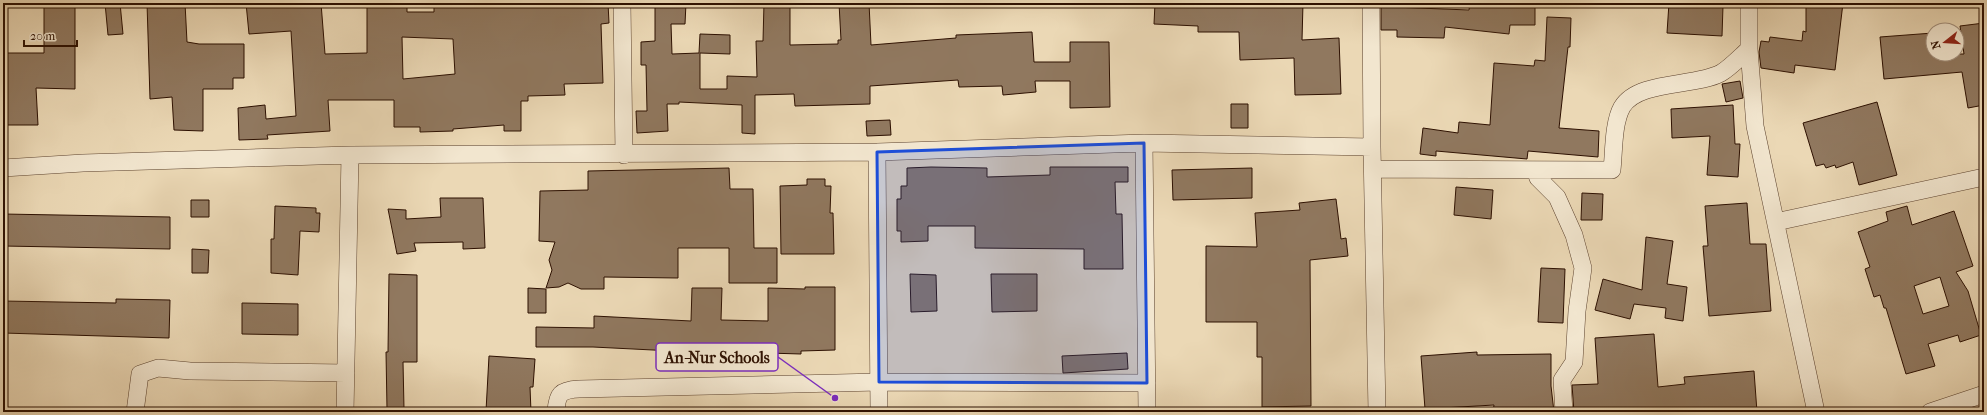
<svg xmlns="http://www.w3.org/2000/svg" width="1987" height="415" font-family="'IM FELL French Canon',serif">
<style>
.building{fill:#90785f;stroke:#2d1001;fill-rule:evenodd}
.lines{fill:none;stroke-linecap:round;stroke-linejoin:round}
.minor-casing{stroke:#5c422e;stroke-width:18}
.minor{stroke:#f2e6cf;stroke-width:17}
.marked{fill:#1d4ed8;fill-opacity:0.2;stroke:#1d4ed8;stroke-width:3;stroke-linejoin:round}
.leader{fill:none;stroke:#7b2cbf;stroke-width:1.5}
.callout-dot{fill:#7b2cbf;stroke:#f2e6cf;stroke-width:1.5}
.callout{fill:#f2e6cf;stroke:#7b2cbf;stroke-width:1.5}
.callout-label{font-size:16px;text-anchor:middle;font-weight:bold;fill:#2d1001}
</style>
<rect width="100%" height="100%" fill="#ebd8b5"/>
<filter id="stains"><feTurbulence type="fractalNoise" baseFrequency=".005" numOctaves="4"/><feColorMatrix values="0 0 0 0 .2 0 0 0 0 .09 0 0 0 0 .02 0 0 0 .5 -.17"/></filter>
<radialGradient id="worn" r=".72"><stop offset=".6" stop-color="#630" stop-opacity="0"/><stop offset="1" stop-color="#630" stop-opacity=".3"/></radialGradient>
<path class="building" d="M44,3H75V89L36,88L38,125H3V53H44Z
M105,3H120L123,34L108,35Z
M147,3H185L187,42L199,44H244V78H233V89H203V131L174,130L172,97L150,99Z
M246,3H321L325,54L367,53V3H407V12H434V3H608L609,23L601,24L603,83L564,84L565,95L528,96V101H521V131H504V125L453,129V131L420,132V127H394V100H328L330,131L267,135L268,139L239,140L238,108L265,105L266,119L296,116L291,31L249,34ZM402,37L453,39L455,74L403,79Z
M655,3H686L685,24H671L672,54L699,53L700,34L730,35V54L700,53V89H727V76L757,77L756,41H763L764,3H790V45L838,44V40H841L839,3H869L871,45L956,38V35L1032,32L1034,62H1070V42H1109L1110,107L1070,108V81H1035L1036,92L1003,95L1002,86L959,87L958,80L870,86V104L795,106L794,94L755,95V134L742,133V105L679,102V104H667L668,131L637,133L636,111H647L646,65H641V42L655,41Z
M1155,3H1303L1302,40L1339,38L1341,94L1295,95L1294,58L1240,60L1239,32H1198V26L1154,24Z
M1470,3L1518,6V3H1535V25H1510L1509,34L1445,27L1444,38L1397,37V30H1381V5H1393V7L1469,10Z
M1669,3L1723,6L1722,36L1667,33Z
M1806,3H1843L1835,70L1795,65L1794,73L1761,68L1759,52L1761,41L1769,42L1770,37L1802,41L1803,31L1806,32Z
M1547,17L1571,18L1570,47H1568L1559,128L1599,131L1598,157L1528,151L1527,159L1436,151V156L1420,154L1423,128L1458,133L1459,122L1490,125L1494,63L1534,66L1535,60L1545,61Z
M1984,23V105L1968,108L1962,72L1884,79L1880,37L1933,33V54H1964L1960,26Z
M1740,81L1743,98L1726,102L1722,84Z
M1877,102L1897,175L1859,185L1853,162L1836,168L1835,165L1826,168L1824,164L1816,166L1803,123Z
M1231,104H1248V128H1231Z
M1733,105L1735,144H1740L1738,177L1707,175L1710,136L1672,138L1671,109Z
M890,120L891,135L867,136L866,121Z
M931,167L987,168V177L1050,175V167H1128V182H1115L1116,214H1122L1123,269H1084V249L975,248V226H928V241L901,242V231H897V199H901V186H907V168Z
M729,168L730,189H753L754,248H777V283H729V248H678V278L604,277V289H581L568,283L559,287L546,288L552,270L549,260L555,242L539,241L540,191L588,190V171Z
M1252,168V198L1173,200L1172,170Z
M807,179H825V186H831L830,213H833L834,254H781L780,186L807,185Z
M1456,187L1493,190L1491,219L1454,215Z
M1582,193L1603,194L1602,220H1581Z
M440,198H483L485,248L463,249V242L414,243L416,251L397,254L388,209L406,210V219L441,217Z
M1336,199L1341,239L1346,238L1348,256L1310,260L1311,406L1262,407V357H1257V322H1206V246L1257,247L1255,213L1300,210L1299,203Z
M191,200H209V217H191Z
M1747,203L1750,244H1766L1771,311L1709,316L1703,246H1708L1705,206Z
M275,206L316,208V213H320L319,232L300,231L298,275L271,273V239H274Z
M1907,206L1912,225L1954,211L1973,266L1956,272L1968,291L1981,335L1960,342L1958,335L1928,344L1935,366L1906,374L1886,308H1884L1880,295L1874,297L1865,269L1870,267L1858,232L1888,221L1886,212ZM1940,277L1949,306L1923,314L1914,286Z
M3,214L170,217V249L3,246Z
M1646,237L1673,241L1667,284L1687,287L1683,321L1665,318L1666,308L1634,304L1630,319L1595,310L1603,279L1642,290Z
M192,249L209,250L208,273H192Z
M1541,268L1565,269L1563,323L1538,322Z
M389,274L417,275V362H403L404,409H387L386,352H388Z
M910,274L936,275L937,311L911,312Z
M991,274H1037V311L992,312Z
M805,287H835V350L801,351V354L767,353V350L674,349L673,351L593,347H536V327L594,328V316L691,321L692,288H722L721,320L768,321V288L805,289Z
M528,288L546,289V313H528Z
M116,299L170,300L169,338L3,333V301L116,303Z
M242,303L298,304V335L242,334Z
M1654,334L1658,387L1685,384L1684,377L1754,371L1757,412H1574L1572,385L1598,384L1595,338Z
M1477,352V355L1551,354V386L1554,412H1493L1494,405L1425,409L1421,356Z
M1127,353L1128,369L1063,373L1062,356Z
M489,356L535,359L533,387H530L531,412L486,411Z"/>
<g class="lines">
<defs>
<path id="minor" d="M622,3L624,155
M1371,3L1372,147L1377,412
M1749,3V49L1755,126L1816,412
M1144,143L1147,412
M877,152L879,412
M3,168L83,163L350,155L877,152L1144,143L1372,147
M1373,169L1612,170C1614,152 1613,123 1622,107C1638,80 1695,87 1721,73C1731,67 1740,57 1749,49
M1535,170L1538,178L1557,197L1574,235L1583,268L1577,311L1574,362L1562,380L1564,412
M1776,222L1984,177
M135,412L140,374L158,368L190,371L346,373
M345,412L350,155
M556,412C557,394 560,390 579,389L879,382L1147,383
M1930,412L1984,394"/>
</defs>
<use href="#minor" class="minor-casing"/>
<use href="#minor" class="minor"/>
</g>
<path class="marked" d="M1144,143L1147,383L879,382L877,152Z"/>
<path class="leader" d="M835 398L778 357"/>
<circle class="callout-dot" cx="835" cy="398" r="4"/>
<rect class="callout" x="656" y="343" width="122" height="28" rx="4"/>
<g class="callout-label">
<text x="717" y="363">An-Nur Schools</text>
</g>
<rect width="1987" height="415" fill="none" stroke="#ebd8b5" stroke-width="16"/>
<rect x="4" y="4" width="1979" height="407" fill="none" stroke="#2d1001" stroke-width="2"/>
<rect x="8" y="8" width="1971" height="399" fill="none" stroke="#2d1001"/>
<g transform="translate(1945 42) rotate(253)"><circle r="19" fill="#f2e6cf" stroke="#a3907d"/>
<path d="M0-3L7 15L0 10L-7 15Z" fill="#8f2418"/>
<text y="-6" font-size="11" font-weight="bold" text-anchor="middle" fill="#2d1001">N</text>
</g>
<path d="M24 40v6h53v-6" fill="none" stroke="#2d1001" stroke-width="2"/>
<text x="30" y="40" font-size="12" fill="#2d1001" stroke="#f2e6cf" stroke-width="3" paint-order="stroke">20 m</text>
<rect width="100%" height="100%" filter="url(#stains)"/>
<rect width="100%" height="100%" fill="url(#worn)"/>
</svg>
